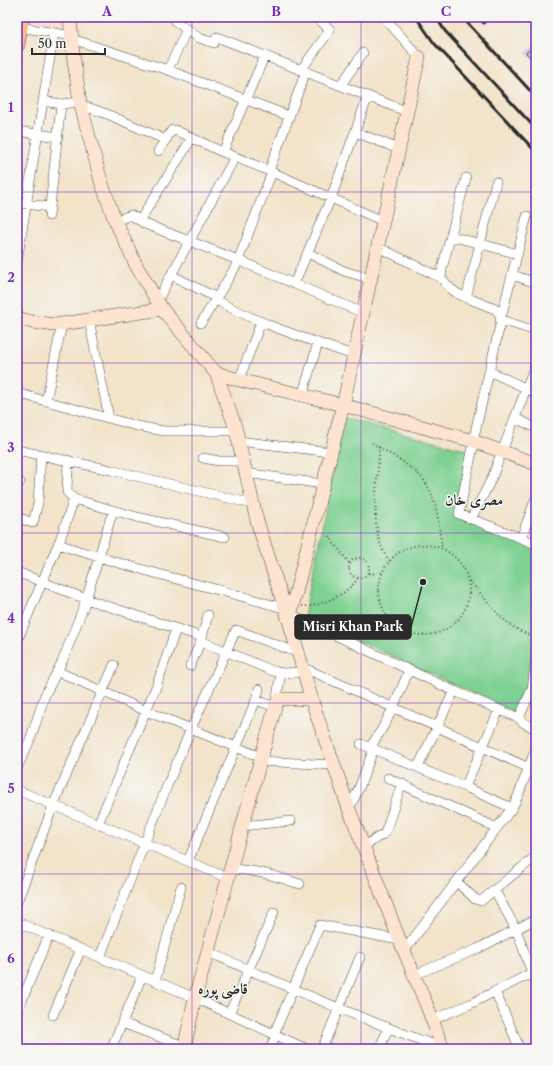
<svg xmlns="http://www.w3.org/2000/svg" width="553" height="1066" font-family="'Libre Caslon Text',Amiri,serif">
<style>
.green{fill:#7fd193;stroke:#557e5f}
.building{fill:#af9fdd}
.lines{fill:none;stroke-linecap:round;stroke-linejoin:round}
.street-casing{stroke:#494743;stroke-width:10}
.secondary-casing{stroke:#494743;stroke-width:14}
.primary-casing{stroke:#494743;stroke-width:16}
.path{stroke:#494743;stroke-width:2;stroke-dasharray:1 3;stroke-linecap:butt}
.street{stroke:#fff;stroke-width:9}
.secondary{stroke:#fde4d0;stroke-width:13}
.primary{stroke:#f9bc8a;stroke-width:15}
.rail{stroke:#2b2b2b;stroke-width:3}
.grid{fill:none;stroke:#7b2cbf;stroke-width:1;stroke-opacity:0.55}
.labels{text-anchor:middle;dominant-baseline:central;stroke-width:3;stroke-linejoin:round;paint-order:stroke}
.district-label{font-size:15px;font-weight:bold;fill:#2b2b2b;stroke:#f6f6f2}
.leader{fill:none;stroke:#2b2b2b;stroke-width:1.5}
.callout-dot{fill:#2b2b2b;stroke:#f6f6f2;stroke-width:1.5}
.callout{fill:#2b2b2b;stroke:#2b2b2b;stroke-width:1.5}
.callout-label{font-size:12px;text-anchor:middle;font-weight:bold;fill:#fff}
.neatline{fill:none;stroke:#7b2cbf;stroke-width:1.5}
.grid-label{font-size:13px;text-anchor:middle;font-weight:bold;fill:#7b2cbf}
</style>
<rect width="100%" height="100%" fill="#f6f6f2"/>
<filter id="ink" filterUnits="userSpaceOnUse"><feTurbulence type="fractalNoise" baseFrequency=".025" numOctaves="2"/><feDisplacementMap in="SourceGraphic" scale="8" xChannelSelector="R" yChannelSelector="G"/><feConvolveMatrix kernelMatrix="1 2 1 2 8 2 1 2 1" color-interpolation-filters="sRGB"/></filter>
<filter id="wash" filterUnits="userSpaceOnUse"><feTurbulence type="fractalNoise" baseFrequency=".012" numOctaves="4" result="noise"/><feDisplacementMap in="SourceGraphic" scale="16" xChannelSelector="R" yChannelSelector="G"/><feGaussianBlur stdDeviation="0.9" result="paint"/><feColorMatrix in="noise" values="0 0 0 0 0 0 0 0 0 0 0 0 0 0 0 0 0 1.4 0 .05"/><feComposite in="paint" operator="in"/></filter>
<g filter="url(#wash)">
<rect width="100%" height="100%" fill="#f2e3c9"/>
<path class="green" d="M344,418L469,450L456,515L536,547V630L530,682L518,714L304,616Z"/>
<g id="blocks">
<path class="building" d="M536,44V63L526,53Z"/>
</g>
</g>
<g filter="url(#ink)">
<use href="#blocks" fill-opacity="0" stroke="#494743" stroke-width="1"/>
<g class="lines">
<defs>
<path id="street" d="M384,17L419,57
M175,21L199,38L214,43L217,37L408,112
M20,27L72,36
M72,39L168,70L289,116
M168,70L187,29
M301,70L330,30L318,18
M341,85L363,53
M43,101L61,104L80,102
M81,105L107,114L166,140
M17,131L58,137
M355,132L399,149
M158,151L172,130H175L218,150L272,172L383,221
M223,152L265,55
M269,171L306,71
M17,203L50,207
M49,216L61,104
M140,220L192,138
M115,221L131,215L145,224L238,260L363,313
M451,236L518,254
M378,247L441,278L450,288L458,294L495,309C501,313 501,318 500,325L473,441
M308,253L344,271L371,279
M17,262L54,33
M171,275L217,298
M513,275L536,283
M441,278L442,269L466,178
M294,284L331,198L368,96
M466,298L496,182
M216,300C259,324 307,339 353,355
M157,301L235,157
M501,318L527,216
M89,320L109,418
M501,320L536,331
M201,323L236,266L272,172
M489,371L536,393
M239,380L261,322
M17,393L137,426L164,431H236
M302,396L318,343
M46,401L62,324
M515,418L536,428
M238,441L331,452
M474,442L459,514L536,544
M17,450L111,470L253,504
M203,458L219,461H243
M68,460L67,492L74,499L137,517L225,537
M246,473L323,484
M17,481L20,482
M17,517L33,523L38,503L41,454
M471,519L491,480L536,363
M521,538L536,498
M58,544C133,570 210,586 286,609
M17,572L86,599L202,637
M290,614L454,691L519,718L522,722L536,729
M17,641L60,540L74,499
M201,641L273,671L283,673L304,672
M190,666L201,641L208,615
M302,667L536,771
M57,671L146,711L261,757
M256,700L275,707
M276,704L281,673
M519,718L532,689L536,659
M361,744L465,787L512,808
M370,747C388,723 398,697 409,670
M260,761L334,765
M418,767L454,691
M17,768L30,740L45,695L62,662L85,603L113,510
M388,778L497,828
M465,787L499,710
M17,790L228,878
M349,809L359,788L374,748
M98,824L156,687L176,629
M242,826L291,821
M364,846L385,833L402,783
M188,861L256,700L259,689
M231,869C257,870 275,876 300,884
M457,882L475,899L481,901L536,856
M495,891L516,929L536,984
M17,902L53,806L114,665
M17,922L195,998L307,1049
M404,951L512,808L518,796L536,748
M208,952C286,986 363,1020 443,1048
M100,957L167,786L191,729L236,630L299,653
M414,975L477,949L536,919
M155,981L181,887
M495,991L520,1049
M17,1012L49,935
M229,1014L274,912
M53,1015L81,949
M432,1020L470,1004L536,971
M122,1023L189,1048
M274,1034L320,925L399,940
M111,1049L142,976
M270,1049L276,1035
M322,1049L360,957
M379,1049L388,1029"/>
<path id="secondary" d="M70,17L73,54L80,102L101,181L114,218L137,267L162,309L216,373L235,426L257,521L290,624L313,704L349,809L398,936L427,1006L443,1049
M17,318L32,322L55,325L162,309
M216,373L239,380L343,405L473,441L536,464
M289,620L343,405L419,57
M184,1049L195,998L276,704L280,699H312"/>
<path id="primary" d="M17,45L22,17"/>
</defs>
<use href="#street" class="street-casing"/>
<use href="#secondary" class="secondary-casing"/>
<use href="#primary" class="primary-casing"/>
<path class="path" d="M372,443C387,452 403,461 416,472C438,491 438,522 442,549
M379,447C379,482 366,533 390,561
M330,536L333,542L350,564
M379 590a45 45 0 1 1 90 0a45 45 0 1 1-90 0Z
M349 568a10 10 0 1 1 20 0a10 10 0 1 1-20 0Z
M369,573L376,574L382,573
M469,581C492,604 501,627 536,637
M302,606C321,607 348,594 358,578"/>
<use href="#street" class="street"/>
<use href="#secondary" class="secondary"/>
<use href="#primary" class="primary"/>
<path class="rail" d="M416,17L434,43L536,152
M436,17L445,31L536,129
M462,17L536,97
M478,17L484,23"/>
</g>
</g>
<path class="grid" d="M192,17V1049M361,17V1049M17,192H536M17,363H536M17,533H536M17,703H536M17,874H536"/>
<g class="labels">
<g class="district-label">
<text x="474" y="499">مصری خان</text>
<text x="223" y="988">قاضی پورہ</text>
</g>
</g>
<path class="leader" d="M423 582L411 627"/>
<circle class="callout-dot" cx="423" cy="582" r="4"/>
<rect class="callout" x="295" y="615" width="116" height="24" rx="4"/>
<g class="callout-label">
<text x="353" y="631">Misri Khan Park</text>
</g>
<rect width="553" height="1066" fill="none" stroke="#f6f6f2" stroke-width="44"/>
<path d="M32 48v6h73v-6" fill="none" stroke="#2b2b2b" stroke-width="2"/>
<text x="38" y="48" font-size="12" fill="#2b2b2b" stroke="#f6f6f2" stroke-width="3" paint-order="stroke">50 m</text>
<rect x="22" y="22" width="509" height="1022" class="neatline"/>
<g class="grid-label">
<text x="107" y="16">A</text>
<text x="276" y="16">B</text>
<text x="446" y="16">C</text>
<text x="11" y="112">1</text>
<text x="11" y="282">2</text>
<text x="11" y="452">3</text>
<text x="11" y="623">4</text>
<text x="11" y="793">5</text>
<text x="11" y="963">6</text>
</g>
</svg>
